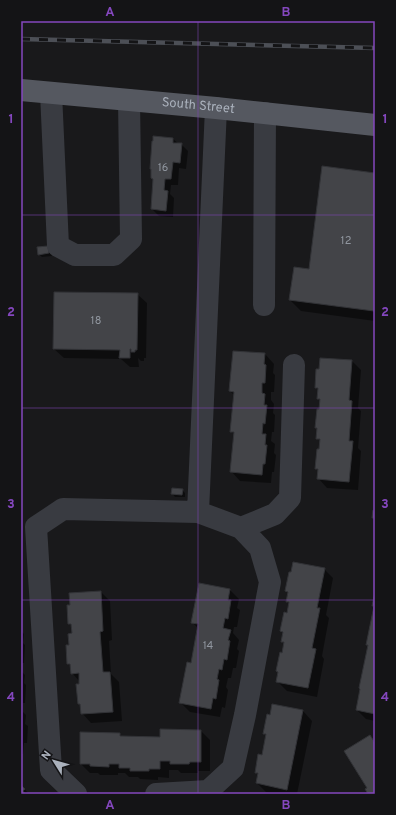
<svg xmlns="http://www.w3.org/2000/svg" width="396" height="815" font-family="Overpass,sans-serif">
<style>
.shadow{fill:#0007}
.building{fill:#434448;stroke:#323337}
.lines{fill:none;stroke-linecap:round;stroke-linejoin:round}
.minor{stroke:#393b41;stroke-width:22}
.major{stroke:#555860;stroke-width:22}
.rail-casing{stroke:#4c4f56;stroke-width:4.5}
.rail{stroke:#141416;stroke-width:3;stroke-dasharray:9;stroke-linecap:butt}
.grid{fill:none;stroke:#8447be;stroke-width:1;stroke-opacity:0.55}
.labels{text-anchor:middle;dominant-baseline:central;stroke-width:3;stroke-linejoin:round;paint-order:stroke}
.number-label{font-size:11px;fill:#90969f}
.street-label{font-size:13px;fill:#aab1bc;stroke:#141416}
.neatline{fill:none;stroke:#8447be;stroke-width:1.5}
.grid-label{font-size:13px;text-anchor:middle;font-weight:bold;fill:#8447be}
</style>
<rect width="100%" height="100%" fill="#19191b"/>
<path class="shadow" d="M173,139L179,144H181L188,151L186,169L179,168L178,185H171L170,194L174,198L173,217L159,216L152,209L154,180L152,178Z
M323,167L375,174V321L301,311L290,300L310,270Z
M51,250L52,256L42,257L39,254Z
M137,294L147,303L146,358H144V361H141L138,358L139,367H130L121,359L64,358L54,349Z
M265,354L274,364L273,373L275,375L274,392H271V400L274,404L273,413L275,415L274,432H272L271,441L275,444L274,453L276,455L274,472H272L271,483L240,481L231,471L234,434L231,431L234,395L230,391Z
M352,361L361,370L358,408L361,411L358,448L361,451L358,490L327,488L318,478L319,471L316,468L320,450L321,442L318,438V430L316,428L320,410L321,401L318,398V390L316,388Z
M182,490L185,493V497H175L172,493Z
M324,569L333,578L326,615L329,618L322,656L324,659L317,697L287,691L277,681L279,673L277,671L283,654L285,644L282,641L284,634L281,631L287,614L289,604L287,602L288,593L286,591Z
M200,584L230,590L239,599L237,608L240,610L237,627H234L233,633L239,640L237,649L239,651L236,668H233L231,678H228L226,687L228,690L225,708L222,707L220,717L190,712L180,702L192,664L198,628L192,622Z
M101,592L110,601L112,640L109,641L111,674L119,682L122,721L91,723L82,713V706L79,704L80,682L72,673V667L68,664L67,646H70L73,634L72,626L69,624L71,606Z
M375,597V721L366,719L357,710L375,607L373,605Z
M21,631L24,634L23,643L25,645L24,663H22L21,671L25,675L24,683L26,685L25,703H23V712L26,715L25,724L28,726L27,743H24L23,754H21Z
M303,711L312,721L297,794H274L266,792L257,783L258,775L256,772L262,756L266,736L264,733L270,716Z
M201,731L210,740V771H198V773H181L178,770H169V778L158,777V780L140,779L138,777H129L125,773H118V775H100L98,773H90L81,764L119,734L123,737L161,738Z
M21,785L29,794H21Z"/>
<path class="building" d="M153,136L173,138V143H182L180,163L173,162L171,179H165L164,190L168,191L166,211L151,209L153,179L151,178V169H150L152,141H153Z
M322,166L375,173L374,311L289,300L294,267L309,269Z
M48,246L49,253L38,255L37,247Z
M54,292L138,293L137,350H135V352H131V349H130V358H119L120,350L53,349Z
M233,351L265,353L264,364L266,365L265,383H262V393L265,394L264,405H267L265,424L263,423L262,434H266L265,445H267L265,464H263L262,475L230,472L234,432H230L234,392L229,391Z
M320,358L352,360L349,400L352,401L349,441H353L349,482L317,479L318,469H315L317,449H319L320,439H316L317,428H315L317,409H319L320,399H317L318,388H315L316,369H319Z
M172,488L183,489L182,495L171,494Z
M373,510L375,511V518H372Z
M293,562L325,568L317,608H320L312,648L316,649L308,688L276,682L278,672L276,671L280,652L282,653L284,642H281L283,632L280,631L284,612L287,613L289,602H286L288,592L285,591L289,572H291Z
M199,583L230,589L228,600H231L228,619L225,618L223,628L231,630L228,640L230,641L227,660L224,659L222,670L219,669L217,679L219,680L216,699L213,698L211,709L179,703L187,662L191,663L198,624L191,623Z
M101,591L103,631L100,632L103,672H110L113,712L81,714L80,704H78L76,684H79V673L71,674L70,664H67L66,645H69L68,634L72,633L71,624H68L67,605H70L69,593Z
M375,592V714L356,710L360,689L359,688L368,645H366L374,606H372Z
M272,704L303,710L287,790L256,783L258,773H255L258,754L262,755L266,734H263L267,714L270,715Z
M160,729L201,730V762H190L189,764H170V761H160V769H149V771H130V768H119V764H109V767L90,766V764H80V732L120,733V736L160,737Z
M370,735L375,743V794H368L365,789L367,788L344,751Z
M21,785L25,789L23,791L25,794H21Z"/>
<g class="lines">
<path class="minor" d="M51,93L58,246L75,255H114L131,239L129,100
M264,305L265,113
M198,512L216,108
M241,528L275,514L290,498L294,365
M76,794L51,770L36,527L63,509L198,512L241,528L260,548L270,582L245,715L233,768L208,791L156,794"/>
<path class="major" id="s1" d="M21,90L216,108L375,125"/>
<defs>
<path id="rail" d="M21,39L375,48"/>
</defs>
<use href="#rail" class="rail-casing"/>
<use href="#rail" class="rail"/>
</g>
<path class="grid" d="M198,21V794M21,215H375M21,408H375M21,600H375"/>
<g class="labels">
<g class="number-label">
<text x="163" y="168">16</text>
<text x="346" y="241">12</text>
<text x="96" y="321">18</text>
<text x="208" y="646">14</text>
</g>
<g class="street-label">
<text stroke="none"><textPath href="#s1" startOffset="178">South Street</textPath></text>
</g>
</g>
<rect width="396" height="815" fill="none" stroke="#141416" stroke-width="44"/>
<g transform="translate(54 761) rotate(307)" stroke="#141416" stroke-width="3" paint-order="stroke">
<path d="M0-3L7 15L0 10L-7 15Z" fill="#aab1bc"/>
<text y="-6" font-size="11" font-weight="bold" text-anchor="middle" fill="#aab1bc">N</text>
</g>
<rect x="22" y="22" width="352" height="771" class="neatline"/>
<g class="grid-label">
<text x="110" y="16">A</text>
<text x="286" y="16">B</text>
<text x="11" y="123">1</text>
<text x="385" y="123">1</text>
<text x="11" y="316">2</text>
<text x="385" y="316">2</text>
<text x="11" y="508">3</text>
<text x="385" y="508">3</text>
<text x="11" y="701">4</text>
<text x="385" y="701">4</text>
<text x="110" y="809">A</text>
<text x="286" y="809">B</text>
</g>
</svg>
